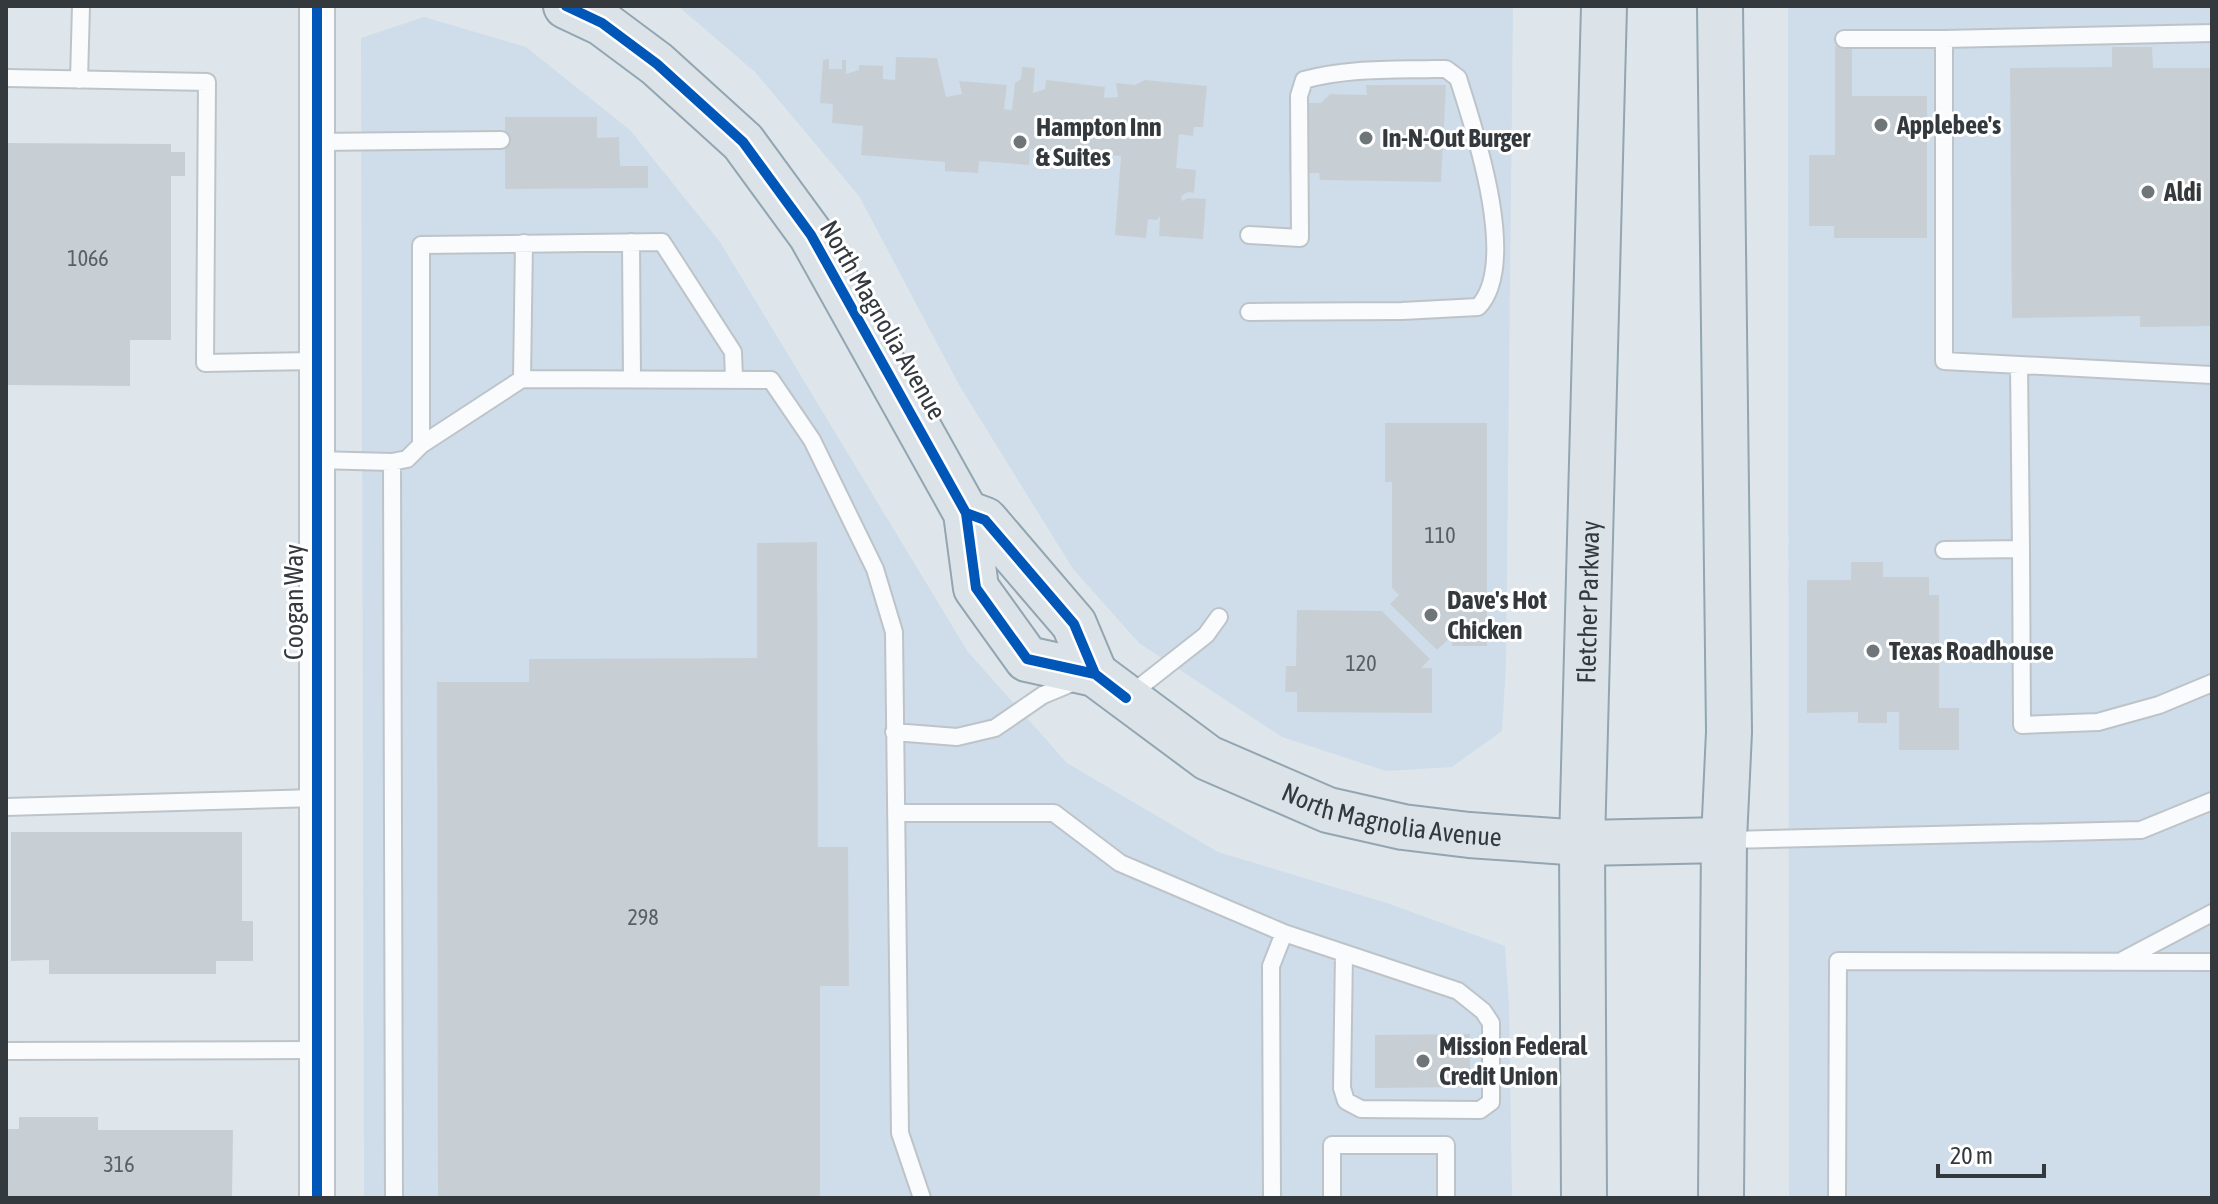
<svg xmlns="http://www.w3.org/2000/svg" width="2218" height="1204" font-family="'Asap Condensed',sans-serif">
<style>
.built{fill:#cedde9}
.building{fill:#c8cfd4}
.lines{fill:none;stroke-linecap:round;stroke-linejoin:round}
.service-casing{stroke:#bdc4c9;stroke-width:20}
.minor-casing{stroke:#bdc4c9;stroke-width:38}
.primary-casing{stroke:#92a5b0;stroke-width:48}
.service{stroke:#fafbfc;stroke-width:16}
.minor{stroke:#fafbfc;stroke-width:34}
.primary{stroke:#dbe3e9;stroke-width:44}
.cycleway-casing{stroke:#fff;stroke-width:15}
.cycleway{stroke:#0057b8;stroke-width:10}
.poi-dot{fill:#6f767a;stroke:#fff;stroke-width:3}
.labels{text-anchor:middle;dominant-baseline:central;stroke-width:6;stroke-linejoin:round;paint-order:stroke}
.number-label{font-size:22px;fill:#595f64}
.poi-label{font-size:26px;font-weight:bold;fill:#33393d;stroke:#fff;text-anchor:start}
.street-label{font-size:26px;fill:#33393d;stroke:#fff}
</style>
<rect width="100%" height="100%" fill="#dee6ec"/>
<path class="built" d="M678,6H1513L1506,663L1502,731L1452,767L1386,771L1282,737L1139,643L1073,569L959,385L859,196L755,72Z
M1788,6H2212V1198H1789Z
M424,17L526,47L630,130L720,242L968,652L1067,763L1218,852L1387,903L1505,946L1509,1004L1512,1198H364L361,38Z"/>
<path class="building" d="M1835,46H1852V96H1927V238H1834V226H1809V155H1835Z
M2112,47H2152L2153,68H2212V326L2140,327V316L2012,318L2010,68L2112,67Z
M896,57L937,58L946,97L962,94L959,81L1007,85L1004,109L1012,110L1015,83L1021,79L1022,67L1035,68L1033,93L1045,89L1046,80L1105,87L1104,98L1118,97L1116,83L1135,85L1145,80L1207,86L1203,127H1194L1193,136L1179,134L1176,168L1196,170L1194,193L1188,192L1181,196L1182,201L1188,198L1206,199L1203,239L1159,236L1160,216L1157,220L1148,219L1146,238L1115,235L1121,156L1109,155V164L1045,158V150L1030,149L1029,165L979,161L978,173L945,171V162L861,155L863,126L832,123L833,104L820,103L823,60L829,59V69H842V60H846V74L859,70V65L883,66V79L895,80Z
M1366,85H1446L1441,182L1320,180L1319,173H1289V103H1321L1330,94L1367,95Z
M505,117H597V138L619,137L620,166H648V188L505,189Z
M6,143L171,144V152H185V176H171V340H130V386L6,385Z
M1385,423H1487V646H1452V636L1437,650L1390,604L1399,595L1392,588V482H1385Z
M817,542L818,847H848L849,986H820V1198H438L437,682H529V659L757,658V543Z
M1851,562H1883V577H1929V595H1939V708H1959V750H1899V712H1887V723H1858V712L1807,713V580H1851Z
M1297,610L1382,611L1430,659L1421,668H1432V713L1297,712V692H1285L1286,666H1296Z
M11,832H242V921H253V961H216V974H49V960L11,961Z
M1470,1034V1087L1375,1088V1035Z
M19,1117H98V1130H233L232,1198H6V1129H19Z"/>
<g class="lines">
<defs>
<path id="service" d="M2212,33L1944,39V361L2212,375
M1844,39H1944
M8,78L207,82L205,363L315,361
M79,80L81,6
M315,142L501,140
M1249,235L1300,238L1299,96L1304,80C1347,68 1391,70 1435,69H1446L1458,78C1474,128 1520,264 1478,307L1402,311L1249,312
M631,242L632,379
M522,379L524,243
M421,445V245L662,242L733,352L734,379
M316,460L392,462L407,459L421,445L522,379L771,380L812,440L875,569L894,632L900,1133L922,1198
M392,462L394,1198
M2021,549L2022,725L2098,722L2159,705L2212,683
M1944,550L2021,549L2019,365
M1127,697L1206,635L1219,617
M894,732L957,737L995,728L1043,695L1079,680
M6,807L317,798
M896,813H1054L1120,863L1284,933L1271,966L1272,1198
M1727,840L2141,830L2212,801
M1284,933L1458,991L1483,1011L1491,1023V1102L1480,1110L1361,1109L1346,1101L1342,1088L1344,953
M2123,960L2212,913
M6,1051L317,1050
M1332,1198V1145H1446V1198
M1837,1198L1838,961L2212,962"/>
<path id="minor" d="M317,1198V6"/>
<g id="primary">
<path id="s1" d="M566,6L602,23L657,64L743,142L811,235L966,513L976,588L1027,659L1095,674L1208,758L1328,810L1403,827L1469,835L1582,843L1724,840"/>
<path d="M1720,6L1729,732L1724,840L1721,1198"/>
<path d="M966,513L985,520L1074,624L1095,674"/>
<path id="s2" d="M1584,1198L1582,843L1604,6"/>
</g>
</defs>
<use href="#service" class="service-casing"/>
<use href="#minor" class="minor-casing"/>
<use href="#primary" class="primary-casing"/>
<use href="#service" class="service"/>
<use href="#minor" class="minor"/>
<use href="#primary" class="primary"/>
<defs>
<path id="cycleway" d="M566,6L602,23L657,64L743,142L811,235L966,513L976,588L1027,659L1095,674L1126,698
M966,513L985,520L1074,624L1095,674
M317,1198V6"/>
</defs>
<use href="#cycleway" class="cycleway-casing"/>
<use href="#cycleway" class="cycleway"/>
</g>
<g class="poi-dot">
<circle cx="1881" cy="125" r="8"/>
<circle cx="1366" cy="138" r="8"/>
<circle cx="1020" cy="142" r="8"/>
<circle cx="2148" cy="192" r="8"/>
<circle cx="1431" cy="615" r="8"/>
<circle cx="1873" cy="651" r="8"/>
<circle cx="1423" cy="1061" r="8"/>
</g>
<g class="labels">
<g class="number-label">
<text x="88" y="258">1066</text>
<text x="1440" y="535">110</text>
<text x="1361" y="663">120</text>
<text x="643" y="917">298</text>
<text x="119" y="1164">316</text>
</g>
<g class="poi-label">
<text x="1897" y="125">Applebee's</text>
<text x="1036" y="127">Hampton Inn<tspan x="1036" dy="30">&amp; Suites</tspan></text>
<text x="1382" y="138">In-N-Out Burger</text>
<text x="2164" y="192">Aldi</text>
<text x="1447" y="600">Dave's Hot<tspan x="1447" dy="30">Chicken</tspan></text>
<text x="1889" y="651">Texas Roadhouse</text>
<text x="1439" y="1046">Mission Federal<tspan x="1439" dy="30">Credit Union</tspan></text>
</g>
<g class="street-label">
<text transform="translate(883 320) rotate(60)">North Magnolia Avenue</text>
<text transform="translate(294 602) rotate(-90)">Coogan Way</text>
<text stroke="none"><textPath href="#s2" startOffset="596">Fletcher Parkway</textPath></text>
<text stroke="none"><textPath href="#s1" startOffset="1226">North Magnolia Avenue</textPath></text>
</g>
</g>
<rect width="2218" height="1204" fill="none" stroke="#33393d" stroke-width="16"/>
<path d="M1938 1164v12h106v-12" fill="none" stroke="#33393d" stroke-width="4"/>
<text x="1950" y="1164" font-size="24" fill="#33393d" stroke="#ffffff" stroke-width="6" paint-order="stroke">20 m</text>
</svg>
